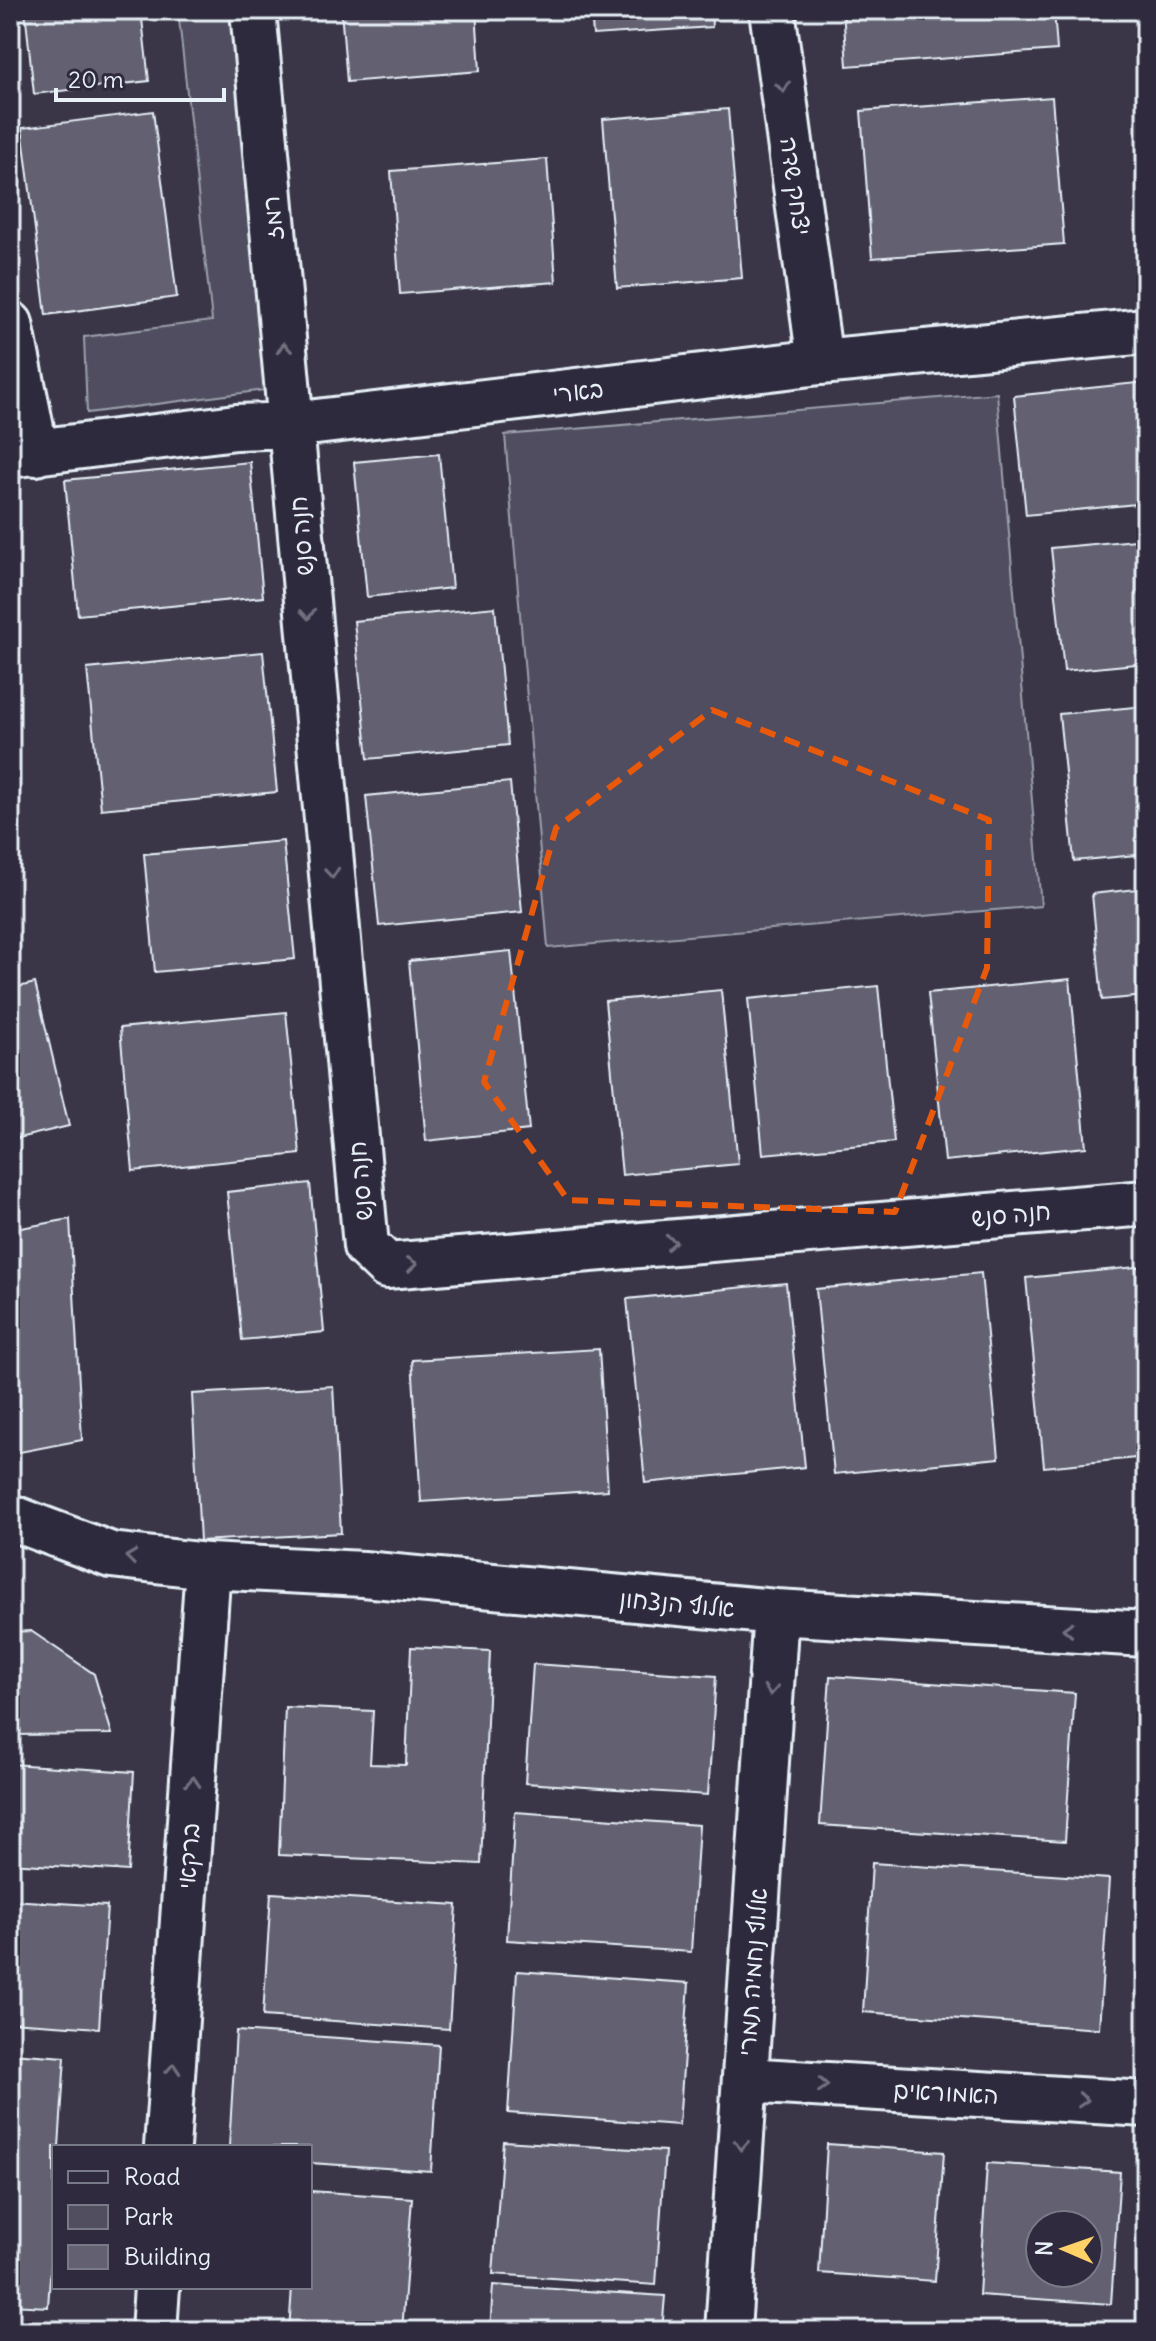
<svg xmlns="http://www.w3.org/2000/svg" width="1156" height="2341" font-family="Delius,'Playpen Sans Hebrew',sans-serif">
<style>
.green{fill:#504e5f;stroke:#9ca0ac;stroke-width:2}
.building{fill:#636171;stroke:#e8f1f8;stroke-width:2;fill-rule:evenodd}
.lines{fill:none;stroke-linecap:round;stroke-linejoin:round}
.minor-casing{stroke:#e8f1f8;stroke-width:50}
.minor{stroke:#2f2a3d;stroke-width:44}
.oneway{stroke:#70707e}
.marked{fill:none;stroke:#e8590c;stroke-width:6;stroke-dasharray:16 10;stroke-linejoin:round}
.labels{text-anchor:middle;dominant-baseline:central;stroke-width:6;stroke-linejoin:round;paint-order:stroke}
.street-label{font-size:24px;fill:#e8f1f8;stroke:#2f2a3d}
</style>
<rect width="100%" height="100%" fill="#3a3648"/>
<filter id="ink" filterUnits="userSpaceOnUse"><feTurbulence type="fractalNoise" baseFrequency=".0125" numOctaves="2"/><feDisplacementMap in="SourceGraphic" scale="16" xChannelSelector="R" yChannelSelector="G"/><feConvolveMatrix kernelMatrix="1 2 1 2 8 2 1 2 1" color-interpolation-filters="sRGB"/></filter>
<g filter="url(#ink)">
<path class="green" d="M178,10H236L273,389L87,413L84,337L212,321Z
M997,393L1041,906L548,948L505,435Z"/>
<path class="building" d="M25,10H141L149,81L34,94Z
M341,10H476L480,71L347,82Z
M591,10H711L712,27L593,35Z
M843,10H1054L1057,50L847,66Z
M1052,97L1064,244L872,258L861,111Z
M728,109L742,278L617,288L603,119Z
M153,111L177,297L46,315L22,128Z
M547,159L556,282L400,294L391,171Z
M1146,382V503L1026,515L1014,396Z
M439,454L452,588L367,597L354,462Z
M250,462L263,597L78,615L65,480Z
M1146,539V663L1064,671L1051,548Z
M495,607L508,745L368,759L354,621Z
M263,652L277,792L101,809L87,669Z
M1146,706V854L1074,861L1059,714Z
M510,782L522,912L379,926L366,796Z
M283,841L295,959L155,972L144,854Z
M1146,888V996L1102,1000L1092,894Z
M511,951L529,1130L426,1141L409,961Z
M1070,979L1086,1147L945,1161L928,993Z
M35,983L69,1126L10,1140V989Z
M878,986L894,1142L763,1154L748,999Z
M721,990L738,1164L622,1175L605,1001Z
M286,1012L300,1154L133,1171L120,1028Z
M310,1183L324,1332L242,1340L227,1192Z
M70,1219L82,1440L15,1453L10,1447V1230Z
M1146,1266V1457L1044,1467L1026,1278Z
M981,1273L999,1458L834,1474L816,1289Z
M786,1283L805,1467L645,1483L627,1299Z
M599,1349L608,1490L421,1502L412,1360Z
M333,1386L341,1533L200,1541L192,1394Z
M31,1631L94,1674L112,1734L10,1735V1632Z
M411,1647L490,1651L481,1864L279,1855L285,1707L373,1711L370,1764L406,1765Z
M533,1664L716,1676L708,1795L525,1783Z
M830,1676L1075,1693L1065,1841L820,1825Z
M10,1764L134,1772L128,1871L10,1863Z
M515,1812L699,1825L691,1952L507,1940Z
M872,1863L1109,1879L1099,2029L863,2012Z
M271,1893L457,1905L449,2029L263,2016Z
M10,1900L107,1906L99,2028L10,2022Z
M517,1971L689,1983L679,2125L508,2113Z
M236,2031L439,2045L431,2171L310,2163V2147H229Z
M10,2053L65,2057L59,2147H54V2218L48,2307L10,2305Z
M503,2141L665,2151L656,2285L493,2274Z
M827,2144L944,2152L935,2281L819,2273Z
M987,2163L1120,2172L1111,2304L979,2295ZM1040,2225H1088V2273H1040Z
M310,2191L412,2198L402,2331H289L292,2287H310Z
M493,2285L665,2296L662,2331H490Z
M811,2324L922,2331H811Z"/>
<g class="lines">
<defs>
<path id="minor" d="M253,10L366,1246L387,1266L1146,1203
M772,10L820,362
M10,324L36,453
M10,455L236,427L291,425L820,362L1146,331
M10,1517L111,1555L208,1566L363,1574L776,1612L1146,1634
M745,2080L1146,2104
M167,2147L208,1566
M154,2331L157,2287
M728,2331L776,1612"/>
</defs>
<use href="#minor" class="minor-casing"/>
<use href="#minor" class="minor"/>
</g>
<defs><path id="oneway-chevron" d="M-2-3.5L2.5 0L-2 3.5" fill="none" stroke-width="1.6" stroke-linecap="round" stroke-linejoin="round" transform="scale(2)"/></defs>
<g class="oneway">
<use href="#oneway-chevron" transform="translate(783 87) rotate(82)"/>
<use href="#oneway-chevron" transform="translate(284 348) rotate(-95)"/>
<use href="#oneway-chevron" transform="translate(308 614) rotate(85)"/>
<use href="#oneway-chevron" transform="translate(332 873) rotate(85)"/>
<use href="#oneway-chevron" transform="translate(671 1242) rotate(-5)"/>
<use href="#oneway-chevron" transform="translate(412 1264) rotate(-5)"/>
<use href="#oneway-chevron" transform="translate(131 1557) rotate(-173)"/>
<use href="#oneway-chevron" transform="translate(1068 1629) rotate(-177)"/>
<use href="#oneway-chevron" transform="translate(771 1690) rotate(94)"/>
<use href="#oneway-chevron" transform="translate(193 1782) rotate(-86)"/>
<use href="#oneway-chevron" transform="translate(173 2069) rotate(-86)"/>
<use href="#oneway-chevron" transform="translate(823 2085) rotate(3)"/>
<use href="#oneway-chevron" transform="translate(1083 2100) rotate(3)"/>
<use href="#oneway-chevron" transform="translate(741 2145) rotate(94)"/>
</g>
</g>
<path class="marked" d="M712,710L989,820L987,968L895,1212L568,1200L484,1082L556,828Z"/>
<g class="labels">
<g class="street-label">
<text transform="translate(796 186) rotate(82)">יצחק שדה</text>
<text transform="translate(272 218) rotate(-95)">רמז</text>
<text transform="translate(578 391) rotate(-7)">בארי</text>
<text transform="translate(301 536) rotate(-95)">חנה סנש</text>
<text transform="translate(360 1181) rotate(-95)">חנה סנש</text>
<text transform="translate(1011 1214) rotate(-5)">חנה סנש</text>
<text transform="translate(677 1603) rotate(5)">אלוף הנצחון</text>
<text transform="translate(188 1856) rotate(-86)">ברקאי</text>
<text transform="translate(752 1972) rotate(-86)">אלוף נחמיה תמרי</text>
<text transform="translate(946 2092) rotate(3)">האמוראים</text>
</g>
</g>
<rect width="1156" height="2341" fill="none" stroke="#2f2a3d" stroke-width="40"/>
<rect x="20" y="20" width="1116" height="2301" fill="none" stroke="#e8f1f8" stroke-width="3" filter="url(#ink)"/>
<rect x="52" y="2145" width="260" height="144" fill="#2f2a3d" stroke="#797a88" stroke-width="2"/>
<rect x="68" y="2171" width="40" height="12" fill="#2f2a3d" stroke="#797a88" stroke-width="2"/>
<text x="124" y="2185" font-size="24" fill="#e8f1f8">Road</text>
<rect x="68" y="2205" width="40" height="24" fill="#504e5f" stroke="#797a88" stroke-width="2"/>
<text x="124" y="2225" font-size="24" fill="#e8f1f8">Park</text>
<rect x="68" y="2245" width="40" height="24" fill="#636171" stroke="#797a88" stroke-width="2"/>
<text x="124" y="2265" font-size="24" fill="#e8f1f8">Building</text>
<g transform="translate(1064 2249) rotate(272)"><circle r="38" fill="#2f2a3d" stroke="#797a88" stroke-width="2"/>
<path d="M0-6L14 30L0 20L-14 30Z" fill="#ffd166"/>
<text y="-12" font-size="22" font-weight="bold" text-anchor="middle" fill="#e8f1f8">N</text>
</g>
<path d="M56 88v12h168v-12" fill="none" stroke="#e8f1f8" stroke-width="4"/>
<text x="68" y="88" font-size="24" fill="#e8f1f8" stroke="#2f2a3d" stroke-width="6" paint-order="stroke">20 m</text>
</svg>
